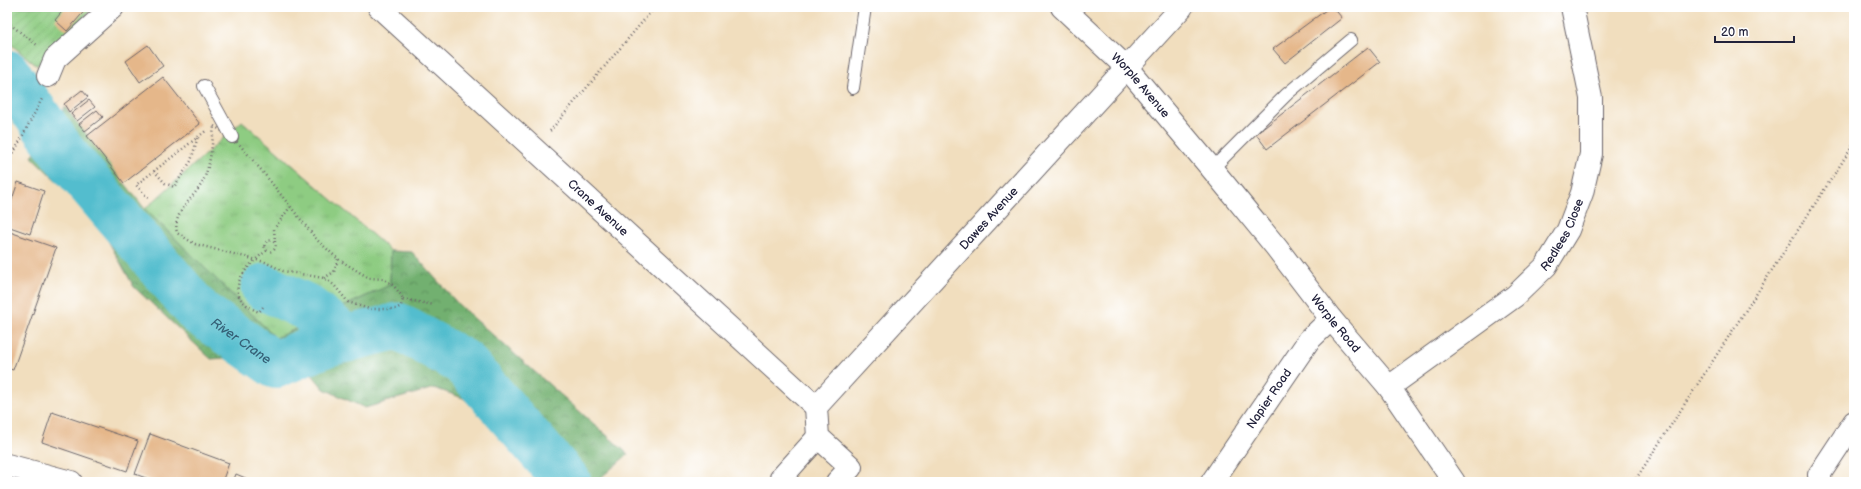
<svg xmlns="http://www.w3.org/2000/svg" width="1861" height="489" font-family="'Balsamiq Sans',sans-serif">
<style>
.grass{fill:url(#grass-tufts);stroke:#58775e}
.forest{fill:url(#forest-crowns);stroke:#4a6956}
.garden{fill:url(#garden-furrows);stroke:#58775e}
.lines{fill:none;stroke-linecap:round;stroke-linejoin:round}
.river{stroke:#52bdce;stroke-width:47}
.building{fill:#e5b78a}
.lane-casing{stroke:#6a6469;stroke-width:14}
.street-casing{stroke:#6a6469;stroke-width:24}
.path{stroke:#6a6469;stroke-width:2.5;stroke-dasharray:1 3;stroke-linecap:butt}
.lane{stroke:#fff;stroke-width:12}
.street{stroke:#fff;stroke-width:22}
.labels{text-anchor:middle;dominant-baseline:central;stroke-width:3;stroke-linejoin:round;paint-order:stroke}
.street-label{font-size:12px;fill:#22223b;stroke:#fff}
.water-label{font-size:13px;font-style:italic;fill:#356076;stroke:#fff}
</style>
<defs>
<pattern id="grass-tufts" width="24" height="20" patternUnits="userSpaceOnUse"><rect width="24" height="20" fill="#8ecc82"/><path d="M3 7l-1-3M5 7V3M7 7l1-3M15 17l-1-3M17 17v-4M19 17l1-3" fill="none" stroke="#7aaf71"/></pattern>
<pattern id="forest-crowns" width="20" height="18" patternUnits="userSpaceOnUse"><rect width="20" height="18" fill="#72b070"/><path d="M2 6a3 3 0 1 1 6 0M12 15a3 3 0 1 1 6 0" fill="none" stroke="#5d8f5d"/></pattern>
<pattern id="garden-furrows" width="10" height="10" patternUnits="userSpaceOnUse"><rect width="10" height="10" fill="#8ecc82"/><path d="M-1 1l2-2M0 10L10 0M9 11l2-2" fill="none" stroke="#7aaf71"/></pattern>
</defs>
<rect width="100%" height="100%" fill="#fff"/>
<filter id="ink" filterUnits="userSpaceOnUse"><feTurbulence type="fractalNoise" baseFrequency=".025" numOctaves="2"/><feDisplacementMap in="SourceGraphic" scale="8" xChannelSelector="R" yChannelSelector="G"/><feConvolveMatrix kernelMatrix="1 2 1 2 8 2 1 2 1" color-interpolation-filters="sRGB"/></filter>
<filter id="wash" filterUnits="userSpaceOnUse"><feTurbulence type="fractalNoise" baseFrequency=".012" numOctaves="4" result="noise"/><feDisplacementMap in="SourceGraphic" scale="16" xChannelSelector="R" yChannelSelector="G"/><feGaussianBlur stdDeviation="0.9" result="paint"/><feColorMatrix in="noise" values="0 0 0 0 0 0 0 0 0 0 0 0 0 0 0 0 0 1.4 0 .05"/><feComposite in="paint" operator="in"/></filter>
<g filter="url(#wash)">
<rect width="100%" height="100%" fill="#f1debe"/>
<path class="grass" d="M242,121L391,251L390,285L276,338L145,209Z"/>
<path class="forest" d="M65,107L145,209L276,338L390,285L391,251L412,252L459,305L628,454L596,482H574L463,398L434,388L365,408L324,389L300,360L251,356L211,359L134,287L96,219L32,157Z"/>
<path class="garden" d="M7,7H94L37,66L7,41Z"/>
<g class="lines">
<g class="river">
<path id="s1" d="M7,73L65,155L199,312L275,365L325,344L398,326L463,362L568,482"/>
<path d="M264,287L306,307L347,339"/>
</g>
</g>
<g id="blocks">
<path class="building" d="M66,7H88L67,31L55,20Z
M1330,7H1333L1342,18L1285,63L1273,49Z
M148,45L163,66L140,82L126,61Z
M1368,47L1380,62L1267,149L1256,134Z
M163,77L200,124L124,183L87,136Z
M82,90L88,97L69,112L64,104Z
M89,100L95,107L77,121L71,114Z
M97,110L103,117L85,131L79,124Z
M18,182L44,191L30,234L7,226V214Z
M7,231L56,248L13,370L7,368Z
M52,412L138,441L127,471L42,442Z
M150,434L229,463L222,482H157L135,474Z
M236,474L255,482H233Z"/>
</g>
</g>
<g filter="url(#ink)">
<use href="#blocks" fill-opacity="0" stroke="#6a6469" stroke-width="1"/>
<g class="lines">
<defs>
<path id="lane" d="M204,86L232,137
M853,88L865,7
M1212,169L1287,94L1351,40"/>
<g id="street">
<path id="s2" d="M379,7L816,407"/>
<path id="s3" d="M1062,7L1127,68L1212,169L1276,247L1331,319L1389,387L1454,482"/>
<path d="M48,76L55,59L113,7"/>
<path id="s4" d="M1389,387L1515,296L1546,266L1568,230L1582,193L1591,154V98L1572,7"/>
<path d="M7,465L71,482"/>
<path d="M785,482L781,478L818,437"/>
<path id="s5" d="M837,482L851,467L818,437L816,407L1182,7"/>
<path id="s6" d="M1212,482L1309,340L1331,319"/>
<path d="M1821,482L1819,475L1854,422"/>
</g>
</defs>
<use href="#lane" class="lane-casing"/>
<use href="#street" class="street-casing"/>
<path class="path" d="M7,22L37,45
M214,126L232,137L239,144L262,171L317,240L338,259L369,278L384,279L394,286L401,295L403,299L401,306L396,309H369L348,302L334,285L324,278L283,271L265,262L195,244L177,233C172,210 196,198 204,179C211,162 212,144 214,126Z
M550,131L655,7
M7,156H12L42,99
M154,171L165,183L174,187L191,161L198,136
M148,198L136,185L207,130
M264.5 246a5.5 5.5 0 1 1 11 0a5.5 5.5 0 1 1-11 0Z
M275,242L274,229L290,207
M324,278L334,272L338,259
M403,299L434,305
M263,307L259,312C220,296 242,269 266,251
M1634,482L1854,144"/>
<use href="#lane" class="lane"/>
<use href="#street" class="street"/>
</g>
</g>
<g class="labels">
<g class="street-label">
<text stroke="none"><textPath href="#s3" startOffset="111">Worple Avenue</textPath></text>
<text stroke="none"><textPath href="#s2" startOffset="297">Crane Avenue</textPath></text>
<text stroke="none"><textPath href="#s5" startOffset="351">Dawes Avenue</textPath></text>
<text stroke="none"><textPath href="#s4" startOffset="234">Redlees Close</textPath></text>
<text stroke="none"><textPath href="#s3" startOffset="419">Worple Road</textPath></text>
<text stroke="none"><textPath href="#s6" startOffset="101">Napier Road</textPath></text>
</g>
<g class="water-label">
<text stroke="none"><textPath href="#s1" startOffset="358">River Crane</textPath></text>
</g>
</g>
<rect width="1861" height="489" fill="none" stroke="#fff" stroke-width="24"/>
<path d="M1715 36v6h79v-6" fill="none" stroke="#22223b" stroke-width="2"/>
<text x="1721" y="36" font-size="12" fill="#22223b" stroke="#ffffff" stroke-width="3" paint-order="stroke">20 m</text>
</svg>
